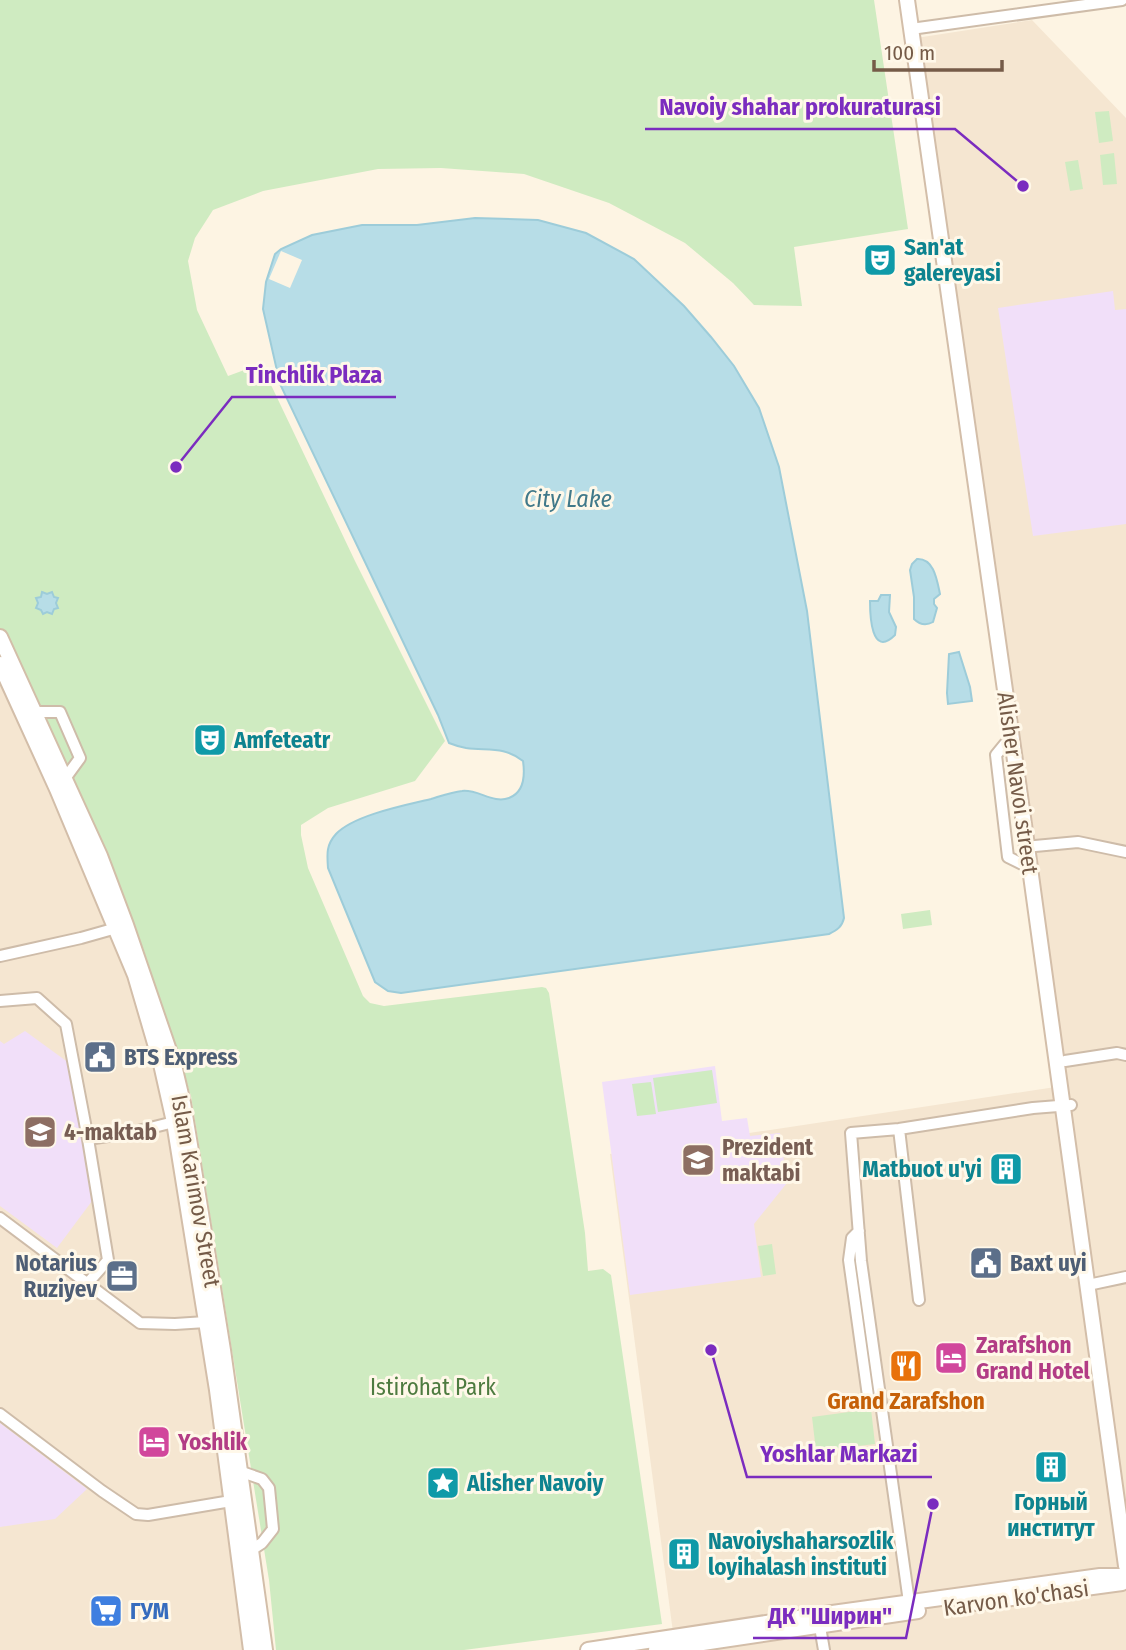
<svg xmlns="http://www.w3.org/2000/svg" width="1126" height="1650" font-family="'Fira Sans Condensed',sans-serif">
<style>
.residential{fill:#f5e6d1}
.education{fill:#f1dff9}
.green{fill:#cfebc1}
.water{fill:#b7dde7;stroke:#9dccd9;stroke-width:2}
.pier{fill:#fdf4e3}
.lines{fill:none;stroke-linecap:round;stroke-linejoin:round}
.minor-casing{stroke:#cebca9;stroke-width:14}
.secondary-casing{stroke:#d3bea9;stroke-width:18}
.minor{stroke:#fff;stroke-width:10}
.secondary{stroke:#fff;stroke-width:14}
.labels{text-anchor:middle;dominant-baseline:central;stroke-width:6;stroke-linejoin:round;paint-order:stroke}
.culture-label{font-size:23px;font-weight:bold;fill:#0d838f;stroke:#fff8e9;text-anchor:start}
.street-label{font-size:23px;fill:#755b48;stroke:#fff8e9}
.service-label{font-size:23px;font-weight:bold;fill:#4e5e75;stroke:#fff8e9;text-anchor:start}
.education-label{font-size:23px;font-weight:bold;fill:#785e54;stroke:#fff8e9;text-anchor:start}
.hotel-label{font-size:23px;font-weight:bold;fill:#b23c85;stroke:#fff8e9;text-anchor:start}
.park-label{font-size:23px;fill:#4e7b40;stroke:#fff8e9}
.food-label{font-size:23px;font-weight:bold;fill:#c56008;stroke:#fff8e9}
.shop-label{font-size:23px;font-weight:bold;fill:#366cbe;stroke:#fff8e9;text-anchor:start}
.water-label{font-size:24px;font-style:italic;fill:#41798a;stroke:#fff8e9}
.leader{fill:none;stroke:#7b2cbf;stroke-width:2.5}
.callout-dot{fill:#7b2cbf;stroke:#fff8e9;stroke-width:2.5}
.callout-label{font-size:24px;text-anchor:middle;font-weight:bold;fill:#7b2cbf;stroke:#fff8e9;stroke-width:6;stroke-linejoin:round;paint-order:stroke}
</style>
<rect width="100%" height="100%" fill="#fdf4e3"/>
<path class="residential" d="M1032,20L1126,118V1650H610L674,1640L610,1154L1062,1086L916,38Z
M0,644L174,1073L260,1650H0Z"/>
<path class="education" d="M1113,291L1115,310L1126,309V524L1033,536L998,308Z
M25,1031L69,1063L92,1201L57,1248L0,1206V1041L4,1044Z
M715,1066L722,1121L747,1118L750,1136L780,1133L787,1183L754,1224L761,1277L630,1295L602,1082Z
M0,1423L87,1489L55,1519L0,1527Z"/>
<path class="green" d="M0,0H874L908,229L794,247L802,306L754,305L733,283L685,243L609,203L524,174L441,168L378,169L263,191L213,210L195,238L188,261L197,310L228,376L261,364L355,561L445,741L415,781L328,808L301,825V835L308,868L363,996L370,1003L384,1006L542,987L546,988L549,993L585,1233L588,1271L603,1269L611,1275L662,1624L464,1650H276L269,1580L191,1096L144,951L121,888L0,630Z
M1109,111L1113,141L1099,143L1095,112Z
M1114,153L1117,184L1103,185L1100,155Z
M1078,160L1083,189L1070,191L1065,162Z
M930,910L932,925L903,929L901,914Z
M712,1070L717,1103L658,1112L653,1078Z
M651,1082L656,1114L637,1116L632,1084Z
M772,1244L776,1274L763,1276L758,1246Z
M871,1409L875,1444L816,1451L812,1417Z"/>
<path class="water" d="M475,218L538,220L586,233L634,259L684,306L711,337L734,366L759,408L779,467L807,611L844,918C842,927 837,930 829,934L401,993L388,991L375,982L328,868C327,854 326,845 336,834C354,815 406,805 431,799C441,796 452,792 462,791C478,789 493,804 509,798C525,792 525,775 523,761C504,746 488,751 466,748C460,747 454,745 449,743L438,715L280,384L263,309L266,282L275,254L281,249L312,235L362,225H417Z
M917,559C934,558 937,580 940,594L934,599V604L937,608L933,622C926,626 920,625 914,619V597L910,570L912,564Z
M42,592L47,594L52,592L54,597L58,598L56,603L58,608L54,609L52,614L47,612L43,614L41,610L36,608L38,603L36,598L41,597Z
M881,595H890L889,612L896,627L895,635C871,659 870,614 870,601H878Z
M959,652L970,687L972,701L948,704L947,693L949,654Z"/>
<path class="pier" d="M281,251L302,260L290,288L269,279Z"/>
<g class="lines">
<defs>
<path id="minor" d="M911,29L1122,0
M30,712H60L80,758L61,784
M1013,743L1005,744L996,755L1008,857L1030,868
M1035,846L1078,842L1126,852
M0,956L81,938L120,927
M0,1001L37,998L66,1024L88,1139L108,1260L87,1284
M1065,1061L1117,1053L1126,1055
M899,1129L919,1300
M88,1139L134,1132L174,1122
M0,1218L140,1323L175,1324L206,1322
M859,1231L852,1238L849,1260L869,1403
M1088,1285L1126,1277
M0,1414L102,1491L136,1514L148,1515L231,1501
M239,1471L262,1479L269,1488L273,1529L262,1543L247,1553
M910,1609L861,1261L851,1133L899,1129L1033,1108L1071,1105
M819,1621L824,1650"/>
<path id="secondary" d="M907,0L1022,810L1126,1566
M0,637L100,856L126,925L174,1065L183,1103L190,1145L223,1350L265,1650
M0,664L57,789L135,975L161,1064L174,1122L217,1390L251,1650
M976,1603L1122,1583
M588,1650L818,1615L1100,1576H1126
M656,1650L918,1611"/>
</defs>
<use href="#minor" class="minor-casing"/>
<use href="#secondary" class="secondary-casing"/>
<use href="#minor" class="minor"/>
<use href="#secondary" class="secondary"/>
</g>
<defs>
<symbol id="theatre-square" viewBox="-11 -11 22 22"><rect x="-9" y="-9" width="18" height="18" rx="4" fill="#0f9aa8" stroke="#fff8e9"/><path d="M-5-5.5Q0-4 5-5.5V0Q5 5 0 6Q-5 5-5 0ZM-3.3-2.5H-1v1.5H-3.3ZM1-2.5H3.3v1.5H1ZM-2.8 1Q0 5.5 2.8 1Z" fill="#fff"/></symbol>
<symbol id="civic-square" viewBox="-11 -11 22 22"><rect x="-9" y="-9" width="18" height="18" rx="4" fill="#5c6f8a" stroke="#fff8e9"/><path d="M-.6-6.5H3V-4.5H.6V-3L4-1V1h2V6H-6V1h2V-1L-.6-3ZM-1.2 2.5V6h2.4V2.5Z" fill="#fff"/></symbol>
<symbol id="school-square" viewBox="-11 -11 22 22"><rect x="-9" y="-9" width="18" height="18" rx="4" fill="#8d6e63" stroke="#fff8e9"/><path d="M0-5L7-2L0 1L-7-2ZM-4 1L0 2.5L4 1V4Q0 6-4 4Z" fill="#fff"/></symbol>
<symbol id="building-square" viewBox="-11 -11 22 22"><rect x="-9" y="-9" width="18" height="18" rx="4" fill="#0f9aa8" stroke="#fff8e9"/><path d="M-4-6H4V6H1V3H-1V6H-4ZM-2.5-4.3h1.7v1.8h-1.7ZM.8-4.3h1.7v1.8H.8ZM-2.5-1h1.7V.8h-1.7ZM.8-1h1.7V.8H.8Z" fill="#fff"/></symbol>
<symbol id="office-square" viewBox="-11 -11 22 22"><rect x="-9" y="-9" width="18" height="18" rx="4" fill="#5c6f8a" stroke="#fff8e9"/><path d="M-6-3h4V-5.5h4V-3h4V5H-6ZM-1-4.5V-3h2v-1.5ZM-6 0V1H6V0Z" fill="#fff"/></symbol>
<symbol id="hotel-square" viewBox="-11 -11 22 22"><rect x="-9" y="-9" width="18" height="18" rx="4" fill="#d1479c" stroke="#fff8e9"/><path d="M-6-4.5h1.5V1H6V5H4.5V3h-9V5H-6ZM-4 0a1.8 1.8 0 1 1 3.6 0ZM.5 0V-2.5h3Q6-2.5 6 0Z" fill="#fff"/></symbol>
<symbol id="restaurant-square" viewBox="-11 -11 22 22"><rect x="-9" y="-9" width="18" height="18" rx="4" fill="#e8710a" stroke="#fff8e9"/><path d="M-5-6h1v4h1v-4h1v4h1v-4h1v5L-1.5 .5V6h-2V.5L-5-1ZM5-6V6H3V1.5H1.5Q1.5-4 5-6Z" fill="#fff"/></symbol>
<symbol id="sight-square" viewBox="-11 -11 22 22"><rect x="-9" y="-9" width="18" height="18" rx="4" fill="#0f9aa8" stroke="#fff8e9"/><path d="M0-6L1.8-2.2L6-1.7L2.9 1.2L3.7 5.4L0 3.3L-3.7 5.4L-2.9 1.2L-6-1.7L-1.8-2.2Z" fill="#fff"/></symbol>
<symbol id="supermarket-square" viewBox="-11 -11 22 22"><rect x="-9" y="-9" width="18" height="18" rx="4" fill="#3f7fe0" stroke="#fff8e9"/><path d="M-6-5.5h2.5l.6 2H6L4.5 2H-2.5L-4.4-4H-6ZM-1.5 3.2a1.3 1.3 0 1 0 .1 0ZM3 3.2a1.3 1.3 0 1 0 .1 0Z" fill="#fff"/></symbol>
</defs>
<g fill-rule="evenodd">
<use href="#theatre-square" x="861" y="241" width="38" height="38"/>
<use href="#theatre-square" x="191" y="721" width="38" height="38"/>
<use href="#civic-square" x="81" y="1038" width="38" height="38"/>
<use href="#school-square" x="21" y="1113" width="38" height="38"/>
<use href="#school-square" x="679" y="1141" width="38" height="38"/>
<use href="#building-square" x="987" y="1150" width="38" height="38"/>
<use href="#civic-square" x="967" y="1244" width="38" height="38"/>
<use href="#office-square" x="103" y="1257" width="38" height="38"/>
<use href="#hotel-square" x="932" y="1339" width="38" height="38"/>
<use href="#restaurant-square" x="887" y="1347" width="38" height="38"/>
<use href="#hotel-square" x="135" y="1423" width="38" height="38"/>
<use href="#building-square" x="1032" y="1448" width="38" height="38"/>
<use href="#sight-square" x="424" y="1464" width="38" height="38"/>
<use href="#building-square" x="665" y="1535" width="38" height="38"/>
<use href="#supermarket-square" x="87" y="1592" width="38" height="38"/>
</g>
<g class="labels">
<g class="culture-label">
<text x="904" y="247">San'at<tspan x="904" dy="26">galereyasi</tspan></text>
<text x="234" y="740">Amfeteatr</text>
<text x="982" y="1169" text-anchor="end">Matbuot u'yi</text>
<text x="467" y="1483">Alisher Navoiy</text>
<text x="1051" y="1502" text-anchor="middle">Горный<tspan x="1051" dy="26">институт</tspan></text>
<text x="708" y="1541">Navoiyshaharsozlik<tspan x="708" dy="26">loyihalash instituti</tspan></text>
</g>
<g class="street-label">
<text transform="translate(1018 783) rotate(82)">Alisher Navoi street</text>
<text transform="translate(196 1191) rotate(80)">Islam Karimov Street</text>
<text transform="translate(1016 1598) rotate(-8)">Karvon ko'chasi</text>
</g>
<g class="service-label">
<text x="124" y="1057">BTS Express</text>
<text x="97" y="1263" text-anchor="end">Notarius<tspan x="97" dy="26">Ruziyev</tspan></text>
<text x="1010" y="1263">Baxt uyi</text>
</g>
<g class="education-label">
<text x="64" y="1132">4-maktab</text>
<text x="722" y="1147">Prezident<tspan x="722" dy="26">maktabi</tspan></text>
</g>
<g class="hotel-label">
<text x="976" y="1345">Zarafshon<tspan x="976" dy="26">Grand Hotel</tspan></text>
<text x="178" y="1442">Yoshlik</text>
</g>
<g class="park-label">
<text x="433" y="1387">Istirohat Park</text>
</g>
<g class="food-label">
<text x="906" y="1401">Grand Zarafshon</text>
</g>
<g class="shop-label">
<text x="130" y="1611">ГУМ</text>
</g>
<g class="water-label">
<text x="568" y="499">City Lake</text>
</g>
</g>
<path class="leader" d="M1023 186L955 129H645M176 467L232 397H396M711 1350L747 1477H932M933 1504L906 1638H753"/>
<g class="callout-dot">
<circle cx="1023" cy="186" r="7"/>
<circle cx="176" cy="467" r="7"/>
<circle cx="711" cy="1350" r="7"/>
<circle cx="933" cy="1504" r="7"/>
</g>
<g class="callout-label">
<text x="800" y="115">Navoiy shahar prokuraturasi</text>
<text x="314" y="383">Tinchlik Plaza</text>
<text x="839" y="1462">Yoshlar Markazi</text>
<text x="830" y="1624">ДК "Ширин"</text>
</g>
<path d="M874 60v10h128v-10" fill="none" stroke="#755b48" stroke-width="3.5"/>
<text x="884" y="60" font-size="21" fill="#755b48" stroke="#fff8e9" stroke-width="5" paint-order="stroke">100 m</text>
</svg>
